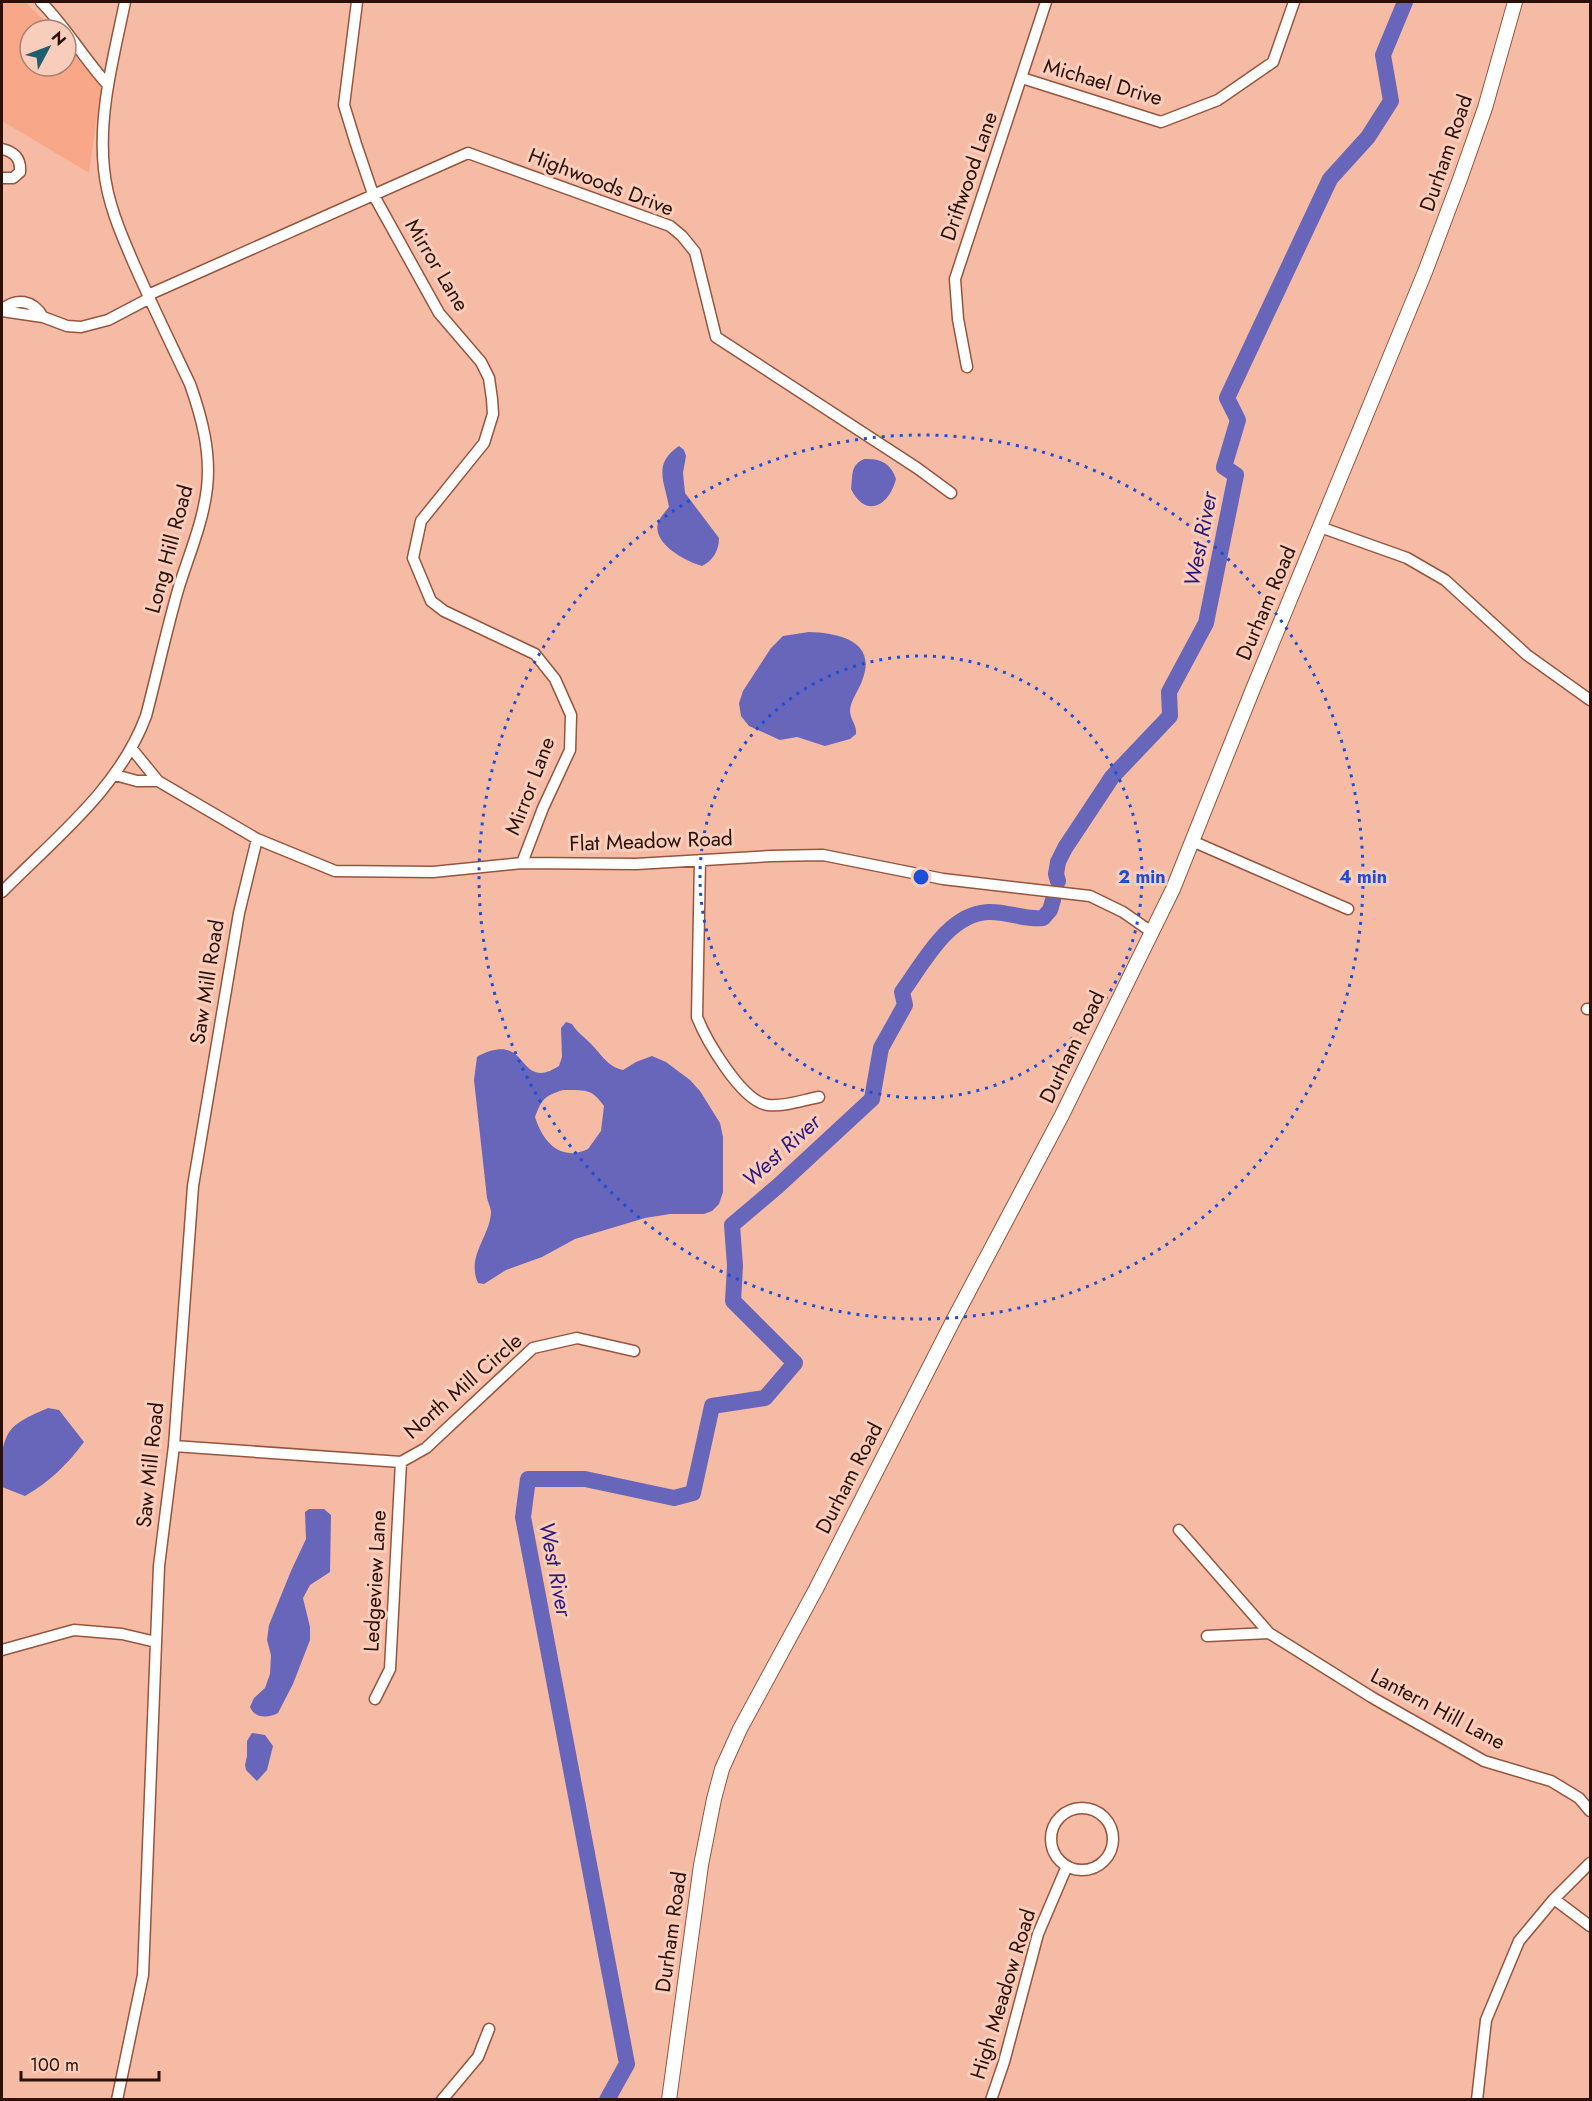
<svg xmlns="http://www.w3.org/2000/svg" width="1592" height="2101" font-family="Jost,sans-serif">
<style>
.built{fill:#f8a889}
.water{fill:#6766ba;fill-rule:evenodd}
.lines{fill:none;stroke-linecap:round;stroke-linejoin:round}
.river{stroke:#6766ba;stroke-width:16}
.minor-casing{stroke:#96553c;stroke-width:13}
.major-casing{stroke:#96553c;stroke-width:16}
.minor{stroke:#fff;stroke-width:10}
.major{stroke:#fff;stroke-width:14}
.ring{fill:none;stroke:#1d4ed8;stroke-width:3;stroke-dasharray:3 6}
.labels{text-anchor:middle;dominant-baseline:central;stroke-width:6;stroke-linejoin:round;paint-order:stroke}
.street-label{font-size:21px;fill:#2a1006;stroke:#f9cdbb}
.water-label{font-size:22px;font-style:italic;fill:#2c177d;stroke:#f9cdbb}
.centre{fill:#1d4ed8;stroke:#f9cdbb;stroke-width:3}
.ring-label{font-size:18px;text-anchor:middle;font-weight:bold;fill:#1d4ed8;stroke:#f9cdbb;stroke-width:6;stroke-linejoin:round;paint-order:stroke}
</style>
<rect width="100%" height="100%" fill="#f6bba5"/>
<path class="built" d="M2,2H25L54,30H30V66H66V42L106,80L99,101L89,173L2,121Z"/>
<path class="water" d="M679,446L684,450L686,456L683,473L685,493L719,538C719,550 713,561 702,566C687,562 652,544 658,523C660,517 665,512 669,507C665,482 652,464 679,446Z
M864,459C880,458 891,463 896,479C889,506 866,519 851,489C853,476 850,465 864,459Z
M809,632C839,633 878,641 862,681C859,690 850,701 850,711C850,719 857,725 856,734L850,739L825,746L797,737L780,740L749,726L741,716L739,703L743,691L771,648L783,636Z
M566,1022L572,1024C577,1032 582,1035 589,1042C600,1052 607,1067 623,1070L636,1062L652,1056L666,1062L690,1080L700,1091L720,1123L723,1137V1192L719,1204L712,1211L704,1214H670L645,1218L575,1239L542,1257L506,1270L484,1284L478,1283C466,1256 490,1237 491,1212C491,1208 488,1202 487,1198L474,1080L477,1057C481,1054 485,1053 490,1051C523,1042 519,1072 541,1073C547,1073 554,1069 559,1066L562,1057L561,1028ZM563,1090C584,1091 591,1087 604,1106L601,1131L588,1149C583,1151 576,1154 570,1153C551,1152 540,1133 535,1117C542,1099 544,1096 563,1090Z
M48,1408L59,1410L84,1442C68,1464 48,1483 25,1496L2,1487C0,1472 0,1448 8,1434C15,1421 35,1414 48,1408Z
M309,1509H324L331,1515L330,1572L310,1585L303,1598L310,1627V1640L293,1684L278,1713C269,1718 255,1719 250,1707L254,1698L265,1688L270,1674L271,1655L267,1640L269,1625L291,1571L306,1539L305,1512Z
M252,1733L265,1735L273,1746L267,1770L257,1781L246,1770L245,1765L247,1756V1741Z"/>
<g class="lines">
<path class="river" d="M1058,881L1056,874L1058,862L1065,848L1112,777L1170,716L1169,692L1206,623L1236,475L1224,467L1238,420L1227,398L1330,179L1368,137L1391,101L1383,55L1405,2
M607,2100L627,2064L523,1517L528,1479H585L674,1498L693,1493L712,1406L765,1398L795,1363L733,1301L735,1266L732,1225L778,1186L872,1099L881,1048L905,1005L902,992C924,962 948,914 988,912C1007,911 1024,920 1043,918L1050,910L1053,900"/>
<defs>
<path id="minor" d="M41,2C66,27 84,59 108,85
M357,2L344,105L356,144L373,194L439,313L481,362L489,378L492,399L493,414L484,443L421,521L413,558L431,601L444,611L535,654L555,679L571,715L570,750L543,808L522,863
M1022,78L1161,122L1218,100L1273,62L1294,2
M2,149C15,152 21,159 20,172L13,178H2
M148,295L468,153L670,226L682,236L695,252L716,337L917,468L951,493
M2,310C16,297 33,300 43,317
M2,311L43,317L67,326L81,327L108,320L150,298
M967,367L958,319L955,279L1046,2
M1320,527L1407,558L1445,580L1527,655L1590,700
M132,749L158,781L257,839L335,871L433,872L522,863L636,864L771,856L823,855L943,879L1090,896L1123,912L1153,933
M115,775L137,781H158
M1192,841L1348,909
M700,860L697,1017C706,1040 742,1102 768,1105C784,1107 803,1100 819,1097
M2,892C55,838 119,789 146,716C157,674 166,632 178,590C188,557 203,523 207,488C211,452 202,418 190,384C171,344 152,305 134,264C121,234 107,202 104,169C98,113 114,56 125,2
M1587,1009H1590
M174,1446L401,1462L426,1448L533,1348L577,1338L634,1351
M1179,1530L1269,1633
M1207,1636L1269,1633L1373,1698L1484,1761L1551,1781L1579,1798L1590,1811
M2,1650L74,1630L122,1634L156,1642
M375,1699L390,1669L401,1462
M1051 1839a31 31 0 1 1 62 0a31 31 0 1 1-62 0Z
M1554,1899L1590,1926
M117,2100L143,1975L159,1566L174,1446L193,1186L239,913L257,839
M442,2100L478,2057L489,2029
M991,2100L1004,2062L1038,1934L1067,1866
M1477,2100L1486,2020L1519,1941L1554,1899L1590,1863"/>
<path id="major" d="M669,2100L701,1865L714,1799L722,1769L740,1729L816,1589L954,1319L1062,1115L1173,889L1253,689L1425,272L1460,179L1485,108L1515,2"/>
</defs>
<use href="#minor" class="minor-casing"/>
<use href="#major" class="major-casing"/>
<use href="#minor" class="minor"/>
<use href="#major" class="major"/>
</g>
<g class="ring">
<circle cx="921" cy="877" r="221"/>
<circle cx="921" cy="877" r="442"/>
</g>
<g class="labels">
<g class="street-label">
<text transform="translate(1103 82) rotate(16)">Michael Drive</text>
<text transform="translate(1446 153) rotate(-71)">Durham Road</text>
<text transform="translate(969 176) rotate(-71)">Driftwood Lane</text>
<text transform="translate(601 182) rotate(21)">Highwoods Drive</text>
<text transform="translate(437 265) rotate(59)">Mirror Lane</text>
<text transform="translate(169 549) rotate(-75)">Long Hill Road</text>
<text transform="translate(1266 603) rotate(-67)">Durham Road</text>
<text transform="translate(530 786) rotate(-69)">Mirror Lane</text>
<text transform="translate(651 841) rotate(-2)">Flat Meadow Road</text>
<text transform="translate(207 982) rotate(-81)">Saw Mill Road</text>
<text transform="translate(1072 1047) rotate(-64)">Durham Road</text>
<text transform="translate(463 1386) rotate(-41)">North Mill Circle</text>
<text transform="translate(150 1465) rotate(-84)">Saw Mill Road</text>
<text transform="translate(849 1478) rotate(-63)">Durham Road</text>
<text transform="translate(375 1581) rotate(-87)">Ledgeview Lane</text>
<text transform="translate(1438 1709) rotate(28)">Lantern Hill Lane</text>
<text transform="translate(671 1932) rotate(-82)">Durham Road</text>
<text transform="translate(1003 1994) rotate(-73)">High Meadow Road</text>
</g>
<g class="water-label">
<text transform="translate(1200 539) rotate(-79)">West River</text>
<text transform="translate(781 1150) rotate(-42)">West River</text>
<text transform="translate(556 1569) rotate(79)">West River</text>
</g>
</g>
<circle cx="921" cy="877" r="9" class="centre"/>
<g class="ring-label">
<text x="1142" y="883">2 min</text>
<text x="1363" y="883">4 min</text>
</g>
<rect width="1592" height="2101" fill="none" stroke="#2a1006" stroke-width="6"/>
<g transform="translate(48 48) rotate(49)"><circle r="28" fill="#f9cdbb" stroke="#a68173" stroke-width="1.5"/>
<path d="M0-4.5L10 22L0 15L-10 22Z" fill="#1c5e72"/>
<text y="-9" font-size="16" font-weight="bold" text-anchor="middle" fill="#2a1006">N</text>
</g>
<path d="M21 2071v9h138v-9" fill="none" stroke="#2a1006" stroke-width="3"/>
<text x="30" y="2071" font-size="18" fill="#2a1006" stroke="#f9cdbb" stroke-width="4.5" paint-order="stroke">100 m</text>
</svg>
